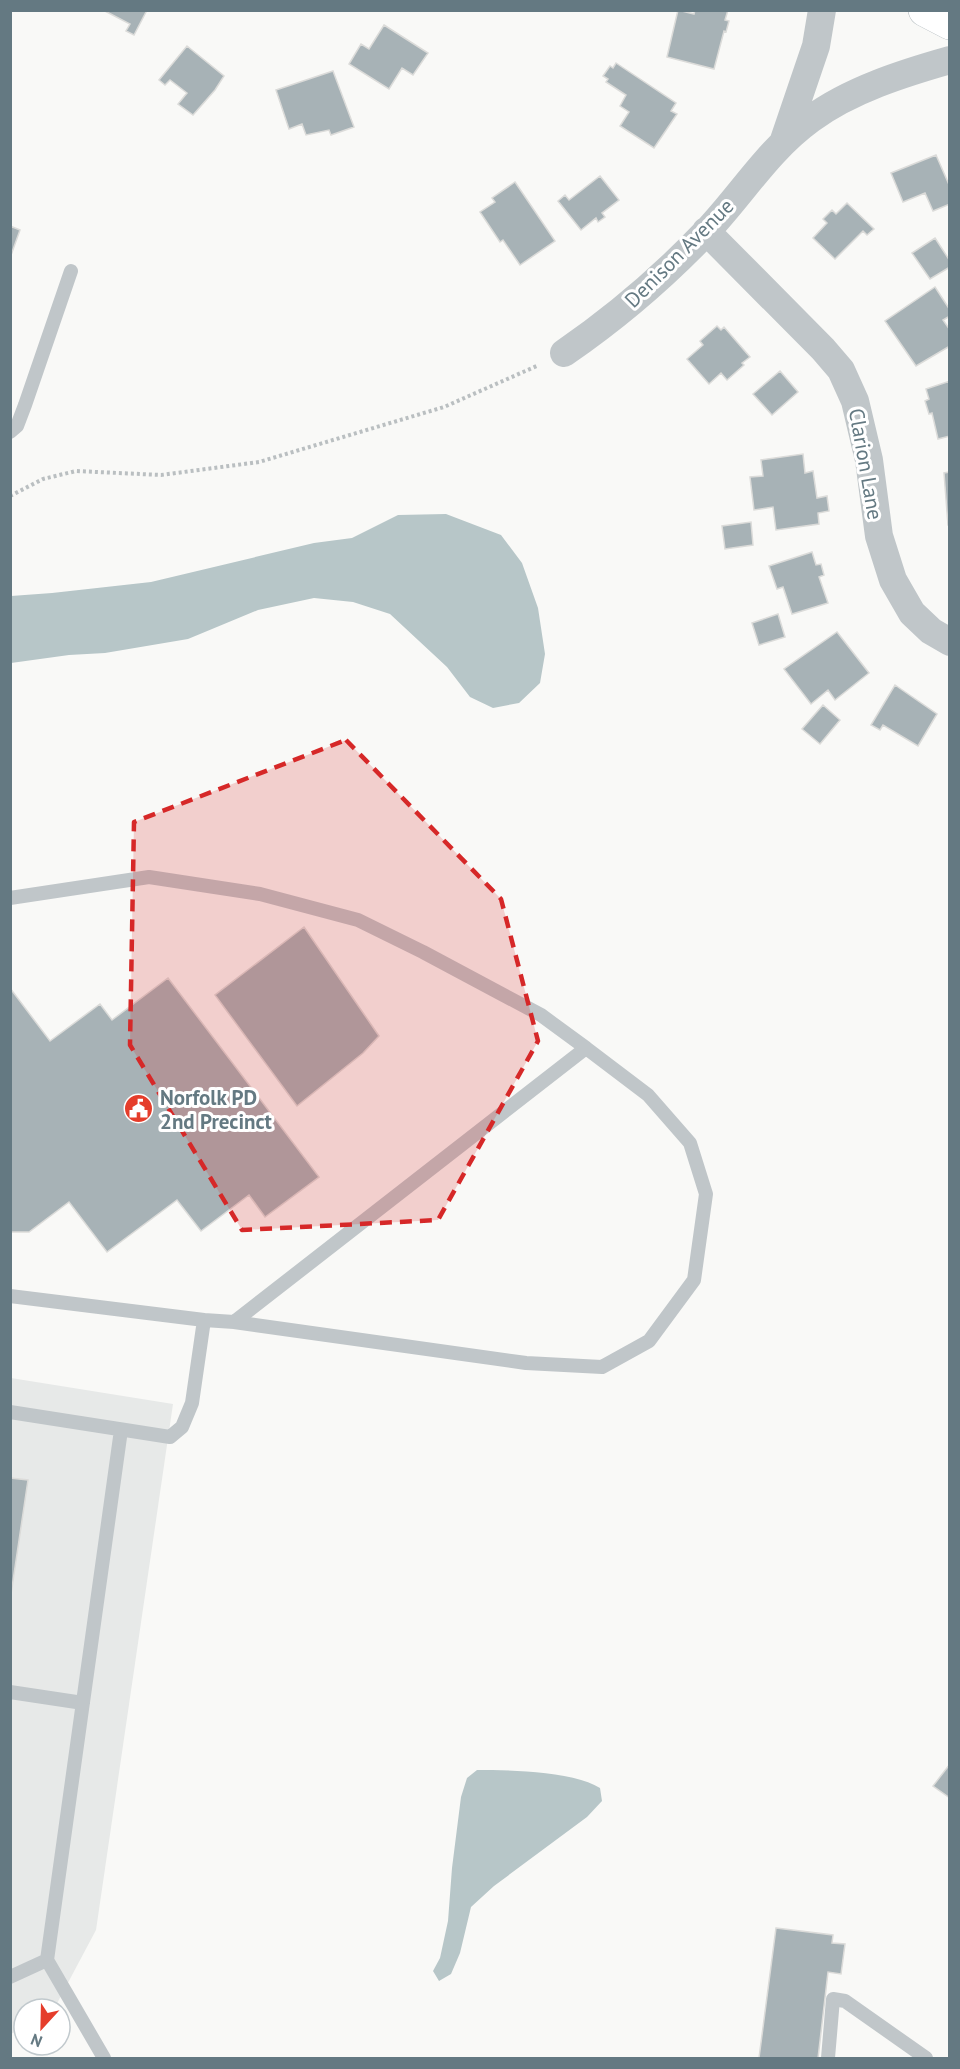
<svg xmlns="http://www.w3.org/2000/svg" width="960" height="2069" font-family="'PT Sans',sans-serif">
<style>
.built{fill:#e7e9e8}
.water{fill:#b7c6c8}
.building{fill:#a7b2b6;stroke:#dbdbd9;stroke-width:1.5}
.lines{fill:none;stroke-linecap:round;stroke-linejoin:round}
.secondary-casing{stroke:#b2babe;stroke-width:34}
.path{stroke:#babfc1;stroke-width:4;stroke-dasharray:3 3;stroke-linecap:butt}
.lane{stroke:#c0c6c9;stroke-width:14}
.street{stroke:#c0c6c9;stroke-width:28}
.secondary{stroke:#fff;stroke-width:33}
.marked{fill:#d62828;fill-opacity:0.2;stroke:#d62828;stroke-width:4.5;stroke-dasharray:12 8;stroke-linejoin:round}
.labels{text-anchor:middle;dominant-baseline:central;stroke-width:6;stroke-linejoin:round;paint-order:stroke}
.street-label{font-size:21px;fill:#647982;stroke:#fff}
.poi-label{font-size:21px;font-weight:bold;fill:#647982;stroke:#fff;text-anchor:start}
</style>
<rect width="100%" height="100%" fill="#f9f9f7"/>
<path class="built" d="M11,1378L173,1404L96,1930L54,2009H24V2027L11,2034Z"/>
<path class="water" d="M446,514L501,535L522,563L538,608L545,654L540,683L519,703L493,708L470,697L447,667L390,614L353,602L314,598L258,610L188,639L105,653L69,655L11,663V596L52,593L151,582L314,543L352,538L398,515Z
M477,1770C511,1770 572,1771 600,1788L602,1801L587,1817L494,1886L471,1907L460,1953L451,1974L439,1981L433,1971L440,1958L448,1921L452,1868L461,1797L467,1778Z"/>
<path class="building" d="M103,10H147L134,35L126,31L130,24Z
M678,10L694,14L695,10H728L725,20L729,21L726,32L724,31L714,69L667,57Z
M384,25L428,53L413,75L402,68L389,89L349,64L361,44L369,49Z
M187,46L224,76L215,90L193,115L178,104L187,93L170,80L165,85L159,80Z
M616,63L676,103L671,111L677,114L654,148L620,126L629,112L620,106L626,95L606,82L608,79L603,76L610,66L613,68Z
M333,71L354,127L331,135L329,130L306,135L302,124L289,129L276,90Z
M936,155L950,187V204L933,211L925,193L903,202L891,173Z
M600,176L619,200L602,213L605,217L598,222L596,218L581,230L558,201L565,195L569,200Z
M515,182L555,241L520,265L503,240L500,242L480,212L495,202L492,198Z
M847,203L874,229L867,235L863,231L835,259L813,238L827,223L823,219L832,210L836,214Z
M10,226L20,230L10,258Z
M935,238L950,261V267L930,279L912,253Z
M935,287L950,310V316L943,320L950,330V346L916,366L885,321Z
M717,326L721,330L724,327L750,357L742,363L744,365L727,380L721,373L709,384L687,359L703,345L700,341Z
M780,371L798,392L772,415L753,394Z
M950,381V436L938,439L932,413L929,414L925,401L929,399L926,389Z
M803,454L805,473L813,471L817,498L827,496L829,511L818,513L819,524L776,530L773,507L754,510L750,477L763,476L761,460Z
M950,472V525H948L944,473Z
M751,522L753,545L725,549L722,526Z
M812,552L816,565L821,564L824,575L819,577L828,603L792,614L783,587L777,589L769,566Z
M778,614L785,637L759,645L752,623Z
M837,632L869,673L835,700L828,690L811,704L784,669Z
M895,685L937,714L918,746L883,725L880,730L871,725Z
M823,705L840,720L820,744L802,729Z
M304,927L379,1036L363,1053L297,1106L215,995Z
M168,978L319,1177L265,1217L249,1195L201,1231L177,1200L107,1252L69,1202L29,1232H10V988L50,1041L100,1004L112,1020Z
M10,1478L28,1480L10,1601Z
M950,1764V1798L933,1786Z
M776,1928L833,1935L832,1943L845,1944L841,1974L828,1972L818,2058H759Z"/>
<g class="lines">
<defs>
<path id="secondary" d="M925,10L950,23"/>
</defs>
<use href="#secondary" class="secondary-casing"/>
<path class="path" d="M10,496L43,479L76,471L161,475L259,462L444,407L539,365"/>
<path class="lane" d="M10,432L17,426L25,405L71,271
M10,898L149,877L260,894L358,920L423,952L541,1015L586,1048L234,1322L204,1320
M10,1296L204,1320L192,1403L182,1427L170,1437L10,1412
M234,1322L526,1363L602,1367L649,1341L694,1280L706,1194L690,1143L648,1095L586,1048
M10,1692L83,1703
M10,1977L47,1960
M104,2058L47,1960L121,1430
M828,2058L833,1999L845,2001L926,2058"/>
<path class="street" d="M784,140L816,46L822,10
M706,231L823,349L841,370L855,401L869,460L879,536L893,580L912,613L931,631L950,642
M564,353C615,318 663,277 706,232C743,193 767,151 811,119C850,90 904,73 950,60"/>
<use href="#secondary" class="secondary"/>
</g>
<path class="marked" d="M346,740L501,899L538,1041L438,1220L242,1230L130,1045L134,822Z"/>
<defs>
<symbol id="civic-disc" viewBox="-11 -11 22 22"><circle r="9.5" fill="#e53d2b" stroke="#fff"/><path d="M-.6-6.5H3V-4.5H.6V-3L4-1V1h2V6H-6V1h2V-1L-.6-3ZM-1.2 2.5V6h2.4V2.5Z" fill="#fff"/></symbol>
</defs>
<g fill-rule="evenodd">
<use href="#civic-disc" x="122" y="1092" width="33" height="33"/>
</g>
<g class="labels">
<g class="street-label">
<text transform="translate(679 253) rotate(-45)">Denison Avenue</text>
<text transform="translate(866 464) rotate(80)">Clarion Lane</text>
</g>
<g class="poi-label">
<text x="160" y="1097">Norfolk PD<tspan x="160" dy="24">2nd Precinct</tspan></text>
</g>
</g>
<rect width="960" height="2069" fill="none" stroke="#647982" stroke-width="24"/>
<g transform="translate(42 2027) rotate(202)"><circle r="28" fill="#ffffff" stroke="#c1c9cd" stroke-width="1.5"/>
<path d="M0-4.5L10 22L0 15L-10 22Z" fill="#e53d2b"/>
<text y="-9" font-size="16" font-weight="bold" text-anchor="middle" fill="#647982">N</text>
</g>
</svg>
